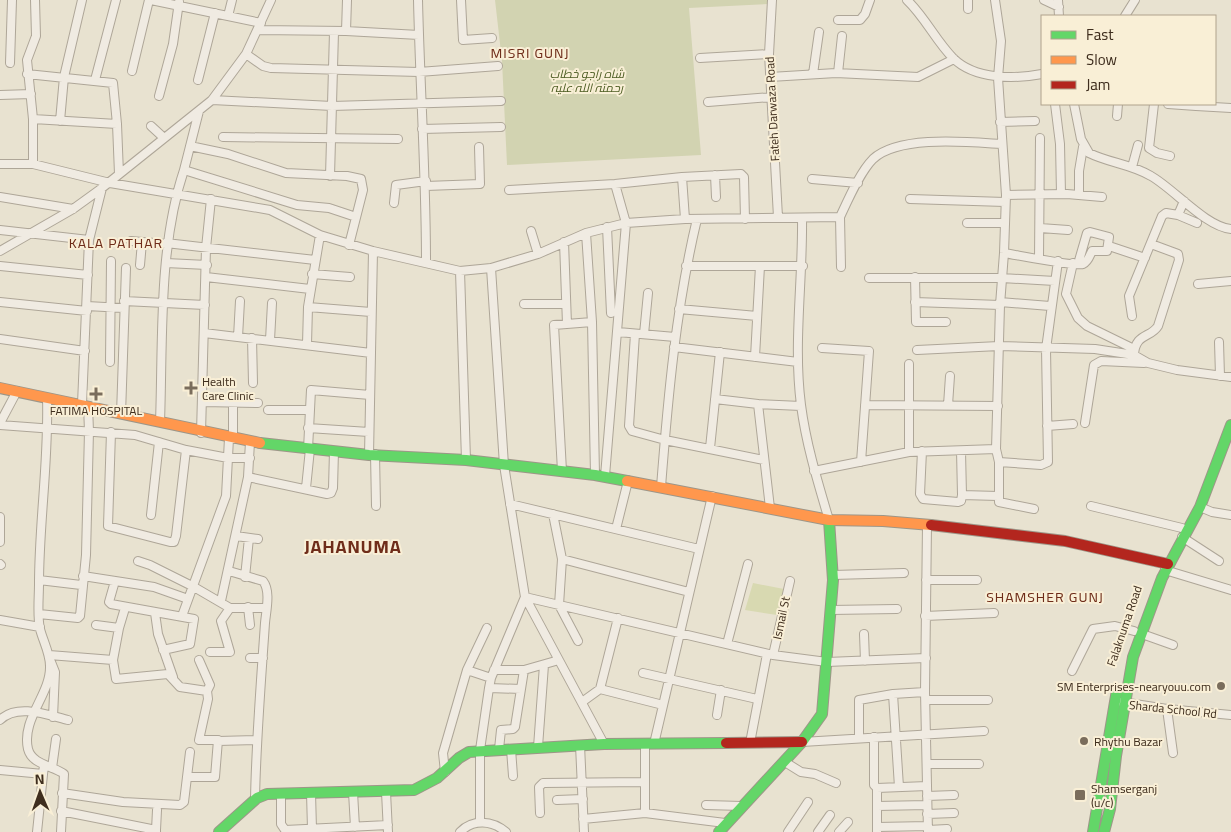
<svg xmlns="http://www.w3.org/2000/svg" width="1231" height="832" font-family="Georgia,Cairo,serif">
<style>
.green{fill:#d8d9b1}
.cemetery{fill:#d2d3b1}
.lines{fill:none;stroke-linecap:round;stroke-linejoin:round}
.street-casing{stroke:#aea698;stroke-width:10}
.fast-casing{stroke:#9d9688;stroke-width:12}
.slow-casing{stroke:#9d9688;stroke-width:12}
.jam-casing{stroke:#9d9688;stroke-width:12}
.street{stroke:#f0ebe2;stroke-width:8}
.fast{stroke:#63d668;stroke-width:10}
.slow{stroke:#ff974d;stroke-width:10}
.jam{stroke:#b3261e;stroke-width:10}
.poi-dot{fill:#7a6d5c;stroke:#f9efd6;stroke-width:2}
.labels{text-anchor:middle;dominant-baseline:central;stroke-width:4;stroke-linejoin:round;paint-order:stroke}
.park-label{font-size:12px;font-style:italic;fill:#4d5d23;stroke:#f9efd6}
.street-label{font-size:12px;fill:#3f2e1e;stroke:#f9efd6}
.poi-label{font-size:12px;fill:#3f2e1e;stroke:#f9efd6;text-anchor:start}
.neighbourhood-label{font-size:14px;letter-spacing:1px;fill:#6f2d1a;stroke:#f9efd6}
.district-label{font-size:18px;font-weight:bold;letter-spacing:1px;fill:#6f2d1a;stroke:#f9efd6}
</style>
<rect width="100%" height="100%" fill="#e8e2d0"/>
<path class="green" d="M753,583L784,589L777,615L745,610Z"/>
<path class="cemetery" d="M495,0H769V4L689,8L701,155L507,165L502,61Z"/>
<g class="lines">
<defs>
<path id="street" d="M151,0L261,23
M418,0C420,87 426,174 426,261
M461,0L463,40L492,38
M772,0L769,54L778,217
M907,0C925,17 936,41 953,58C975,80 1015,79 1042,74
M1044,0L1059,7
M1058,0L1059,16
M968,9V0
M228,16L232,0
M1125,16L1135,0
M838,20H860L865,14L870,0
M258,30L346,31L347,0
M346,31L419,35
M246,54L263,66L271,68L419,72L498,66
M700,58L769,54
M10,63L12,0
M132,71L149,0
M838,73L842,36
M27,74L113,83L117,124L119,174
M813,74L819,32
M770,77L836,73L918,77L954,59
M95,80L116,0
M198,80L215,13
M0,95L31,94
M159,96L173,44L179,2
M212,100L332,106L501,101
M708,102L771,97
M1055,104L1060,144L1061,194
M1074,104L1081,139L1089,153C1109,163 1131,164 1151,176C1174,189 1206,227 1231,229
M1154,104L1149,148L1157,153L1170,156
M1168,104L1196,106
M1195,104L1196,106L1231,108
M1117,116L1118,104
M33,119L117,124
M60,121L64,77L82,0
M1000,122L1035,121
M151,126L164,138
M422,129L501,127
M223,137L398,139
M190,146L228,154L286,173L347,176L361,179L363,190L349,245
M0,164H33L110,183L270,210L320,235L373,251L460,271L491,268L538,254L586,233L626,223L685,219L840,217C848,200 860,172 873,159C899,135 968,142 1001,144
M33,164V119L27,60L36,36L35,0
M1132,167L1138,145
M184,170L199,111
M715,175L716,197
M330,176L334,32
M682,177L741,174L744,177L745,219
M812,179L858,183
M426,186L480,184L479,147
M509,190L615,184L682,177L685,219
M1006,195L1067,194L1102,197
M1079,195V171L1083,147
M0,197L73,209
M910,199L1005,202
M394,203L396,185L426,181
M1178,215L1197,223
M840,217L841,267
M802,218C803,280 793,344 801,405C806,444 818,483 829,520
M967,223H1005
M607,227L611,313
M1040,228L1068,230
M0,230L89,240
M531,231L538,254
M586,233L592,322L595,475
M320,235L308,307L371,312
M131,241L166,244
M564,242L567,324
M166,243L315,260
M1109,246L1145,258
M0,251L73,209L102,188L212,100L246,54L271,0
M1004,253C1017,255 1075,267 1083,264C1088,262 1090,255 1092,251H1107L1109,237L1090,232L1087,233L1078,264
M1039,258L1040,138
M166,263L207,265
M1073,263L1066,294L1078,318L1087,326L1134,349
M140,265L142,242
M0,266L88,275
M686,266H760
M491,268L504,465L525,597L604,744
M460,271L466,460
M312,274L350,277
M206,277L310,289
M915,277L916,322H946
M869,278H1002L1055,281
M1198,284L1231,281
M124,301L205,305
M0,302L87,311
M915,302L1000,305
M1000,302L1050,306
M524,304H566
M87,306L123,308
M679,309L757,316
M1132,316L1129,296L1162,216L1166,213L1178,215L1184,201
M618,332L675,337
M204,333L371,353
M635,334L629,426L632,431L665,440L764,460
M644,334L648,293
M238,337L240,301
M252,338L253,383
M0,339L85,351
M270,340L272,303
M1219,342L1220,376
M307,344L308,307
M674,347L798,362
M822,348L869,351L861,462
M917,350L999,346L1095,349L1134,355L1148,363L1177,370L1231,377
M1134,355C1135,333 1151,338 1158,326L1179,260L1178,254L1151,244
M755,357L760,266H803
M110,362L111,261
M909,364V452
M47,398C49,460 39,522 39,584C39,598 37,615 40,629C43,641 50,653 50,666C51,694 21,719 28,749C32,765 54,766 64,774L61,832
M715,399L758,404
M202,402L258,403
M82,404L89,240L102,188
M865,405L998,406
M948,405L950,376
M268,410H308
M121,414L126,268
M160,422C163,340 158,248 184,170L297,205L329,208L356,217
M0,423L17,391
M1085,423L1094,365L1101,361L1144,363
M0,425L135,435L186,450L228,458H250
M1047,426L1073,424
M308,428L369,432
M111,432L108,526L170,542H174L176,536L186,450
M201,433L206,248L211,199
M233,439V404
M710,448L720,352
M308,449L311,390L370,395
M996,449L999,462L1041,465L1048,462L1046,349L1058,261
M922,451L920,494L923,499L958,502L961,501L962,495L961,451
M375,454L376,506
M369,455L373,251
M999,462V502L1034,509
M562,471L554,325L592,322
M814,471L909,452L996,449L1000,305L1004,253L1006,195L998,78L1001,41L995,0
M605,476L626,223L615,184
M248,477L327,494L331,493L333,488L334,451
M661,487C668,397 676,307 697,219
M306,488L310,449
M962,495L998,496
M510,504L699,549
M1091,506L1182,528
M1200,507L1212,512L1231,515
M770,508L758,404L801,406
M553,514L562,559L559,605L578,641
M151,515L159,442
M0,517V542
M927,525L925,692L928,832
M616,529L628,481
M236,536L258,539
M1182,537L1219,561
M562,559L689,592
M138,561L150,565L194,587L230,608H266
M0,564L1,565
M1165,570L1231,590
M229,571L263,581C271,591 266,611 265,623C261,682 256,741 255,800
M833,575L904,573
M83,576L154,587L188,599
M245,577L249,538
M39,580L81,585
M926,580H977
M115,581L109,602L111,604L194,619L190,644L163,650
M221,601L248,477L250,442
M248,607L250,625
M830,610L897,609
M155,613L158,634L173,677
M39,614L78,618L80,616L86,555L89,431L88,406
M182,616L226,496L229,438
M925,616L994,613
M0,620L40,627
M96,625L119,628L113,660L116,679L168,674L180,687L207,691L208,699L199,740H218L215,777H187
M119,628L125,608
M864,634L865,661
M1142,634L1173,645
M727,644L748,564
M210,652H230L221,621L230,608
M49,655L113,660
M773,655L790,581
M250,658H263
M199,660L210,685L207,691
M51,662L55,672L53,717
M467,670L491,678
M494,670H524L559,660
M1072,671L1093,629L1115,626L1134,631
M643,673L757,699
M489,688L521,689
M600,689L663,705
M893,694L899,787
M926,700H988
M582,702L600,689L618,618
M1122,702L1167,709L1231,715
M1167,709L1173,753
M717,715L721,690
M0,720C17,703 48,715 68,720
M859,737V700L893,694L925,692
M874,737V785L877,788V832
M218,741L256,740
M802,742L984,731
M750,743L767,654
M645,744V813
M654,744L712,496
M580,745L584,832
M538,747L544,665
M499,749L501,730L513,729L515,727L524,670
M511,749L513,776
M785,762L801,772L815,774L836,783
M927,764H979
M52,768L56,739
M0,770L43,774
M445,772L443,753L467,670L487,628
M877,788L927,786
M353,792L355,827
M386,792L388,832
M62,793L123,802L180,805L184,802L190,752
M311,793L312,829
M281,794V824L285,830L388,825
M927,796L954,795
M557,800L583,799
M706,805L742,806
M877,806L927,805
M61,811L156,830V832
M540,813L539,787L543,783L644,782
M927,814L954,813
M583,819L645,813L725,823
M480,822V750L489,688L491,678L525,597L773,655L827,662L926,658
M877,827L928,826
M156,830L157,810
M928,830L947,829
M37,832L44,765
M460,832C473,819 492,820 506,832
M788,832L808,802
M818,832L830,815
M839,832L848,822"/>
<path id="fast" d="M260,443L369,455L466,460L595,475L627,481
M219,832L257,798L267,794L414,790L437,778L459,758L469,752L604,744L726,743
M719,832L802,742L822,714L833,580L829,520
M1093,832L1117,690
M1104,832L1110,809L1116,756L1133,657L1162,578L1200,507L1231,425"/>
<path id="slow" d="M0,388L260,443
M627,481L829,520L883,521L931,525"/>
<path id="jam" d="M931,525L1065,541L1168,564
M726,743L802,742"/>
</defs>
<use href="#street" class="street-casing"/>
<use href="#fast" class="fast-casing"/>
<use href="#slow" class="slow-casing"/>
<use href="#jam" class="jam-casing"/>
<use href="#street" class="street"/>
<use href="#fast" class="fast"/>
<use href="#slow" class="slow"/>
<use href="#jam" class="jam"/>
</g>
<g class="poi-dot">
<path d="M188.5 380.5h5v5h5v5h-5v5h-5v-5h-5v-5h5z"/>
<path d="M93.5 386.5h5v5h5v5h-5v5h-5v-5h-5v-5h5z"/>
<circle cx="1221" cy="686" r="5"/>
<circle cx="1084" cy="741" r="5"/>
<rect x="1074" y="789" width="12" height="12" rx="2.5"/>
</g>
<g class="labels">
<g class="park-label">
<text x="587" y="73">شاہ راجو خطاب<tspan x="587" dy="14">رحمتہ اللہ علیہ</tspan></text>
</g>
<g class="street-label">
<text transform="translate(772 109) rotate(-93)">Fateh Darwaza Road</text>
<text transform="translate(781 618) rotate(-78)">Ismail St</text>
<text transform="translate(1124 626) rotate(-71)">Falaknuma Road</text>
<text transform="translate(1173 709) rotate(6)">Sharda School Rd</text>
</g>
<g class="poi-label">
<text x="202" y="381">Health<tspan x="202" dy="14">Care Clinic</tspan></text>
<text x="96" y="410" text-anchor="middle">FATIMA HOSPITAL</text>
<text x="1211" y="686" text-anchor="end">SM Enterprises-nearyouu.com</text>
<text x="1094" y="741">Rhythu Bazar</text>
<text x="1091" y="788">Shamserganj<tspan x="1091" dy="14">(u/c)</tspan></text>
</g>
<g class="neighbourhood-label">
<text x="530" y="53">MISRI GUNJ</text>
<text x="116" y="243">KALA PATHAR</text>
<text x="1045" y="597">SHAMSHER GUNJ</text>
</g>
<g class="district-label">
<text x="353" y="546">JAHANUMA</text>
</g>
</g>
<rect x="1041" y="15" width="175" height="90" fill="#f9efd6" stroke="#afa28c"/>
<rect x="1051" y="31" width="25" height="8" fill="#63d668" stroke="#afa28c"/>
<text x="1086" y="40" font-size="15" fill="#3f2e1e">Fast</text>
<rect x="1051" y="56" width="25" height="8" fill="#ff974d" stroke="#afa28c"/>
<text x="1086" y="65" font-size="15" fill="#3f2e1e">Slow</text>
<rect x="1051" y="81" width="25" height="8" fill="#b3261e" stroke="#afa28c"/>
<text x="1086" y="90" font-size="15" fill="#3f2e1e">Jam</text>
<g transform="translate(40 792) rotate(358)" stroke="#f9efd6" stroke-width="4" paint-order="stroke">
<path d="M0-4L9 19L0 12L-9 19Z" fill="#3f2e1e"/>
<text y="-8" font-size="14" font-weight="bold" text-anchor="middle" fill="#3f2e1e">N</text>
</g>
</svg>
